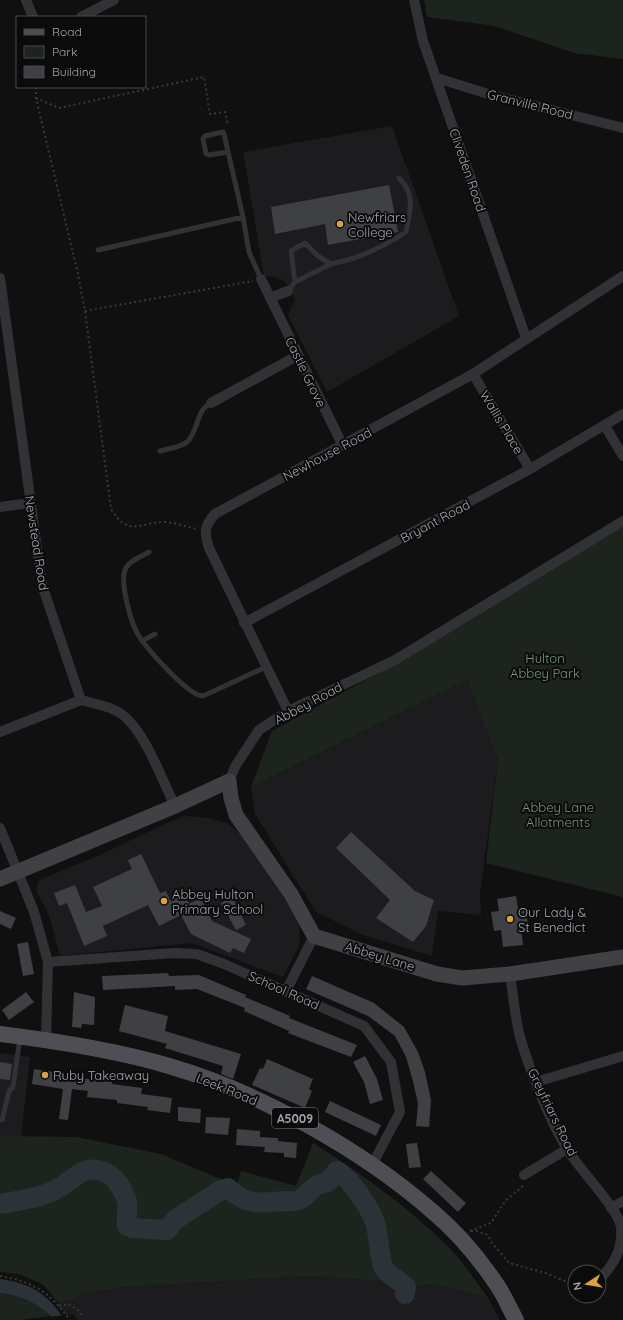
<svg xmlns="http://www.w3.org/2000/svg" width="623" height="1320" font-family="Quicksand,sans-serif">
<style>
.built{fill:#1c1c1e}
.green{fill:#1d231d}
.water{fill:#2b3238}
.pier{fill:#101011}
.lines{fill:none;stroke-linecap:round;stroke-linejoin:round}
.river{stroke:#2b3238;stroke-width:20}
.building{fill:#3f4044}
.path{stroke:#37393c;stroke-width:2;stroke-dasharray:2 3;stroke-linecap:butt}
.lane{stroke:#313235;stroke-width:5}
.street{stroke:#313235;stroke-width:10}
.secondary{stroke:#404145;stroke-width:15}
.primary{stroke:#4e4f54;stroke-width:16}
.poi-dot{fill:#d9a33f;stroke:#0b0b0c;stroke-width:1.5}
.labels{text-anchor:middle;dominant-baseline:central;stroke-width:4;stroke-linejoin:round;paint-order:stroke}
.shield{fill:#0b0b0c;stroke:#75787f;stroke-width:1}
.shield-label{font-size:12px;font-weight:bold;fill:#a3a7b0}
.street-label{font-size:13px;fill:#a3a7b0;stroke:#0b0b0c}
.poi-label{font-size:13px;fill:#a3a7b0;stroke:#0b0b0c;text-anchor:start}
.park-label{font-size:13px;fill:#7c997d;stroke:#0b0b0c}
</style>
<rect width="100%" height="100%" fill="#101011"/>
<path class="built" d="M392,126L459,316L327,392L288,315L295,300L284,280L269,276H264L243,152Z
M467,680L498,760L480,894L481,915L438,911L432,956L363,935L316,912L255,814L251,787Z
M184,816L208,818L227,823L245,838L276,884L299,922L300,937L299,946L283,977L192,943L60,956L49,915L36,890L39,880L98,856L164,824Z
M0,1053L30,1057L21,1137L0,1136Z
M309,1276L382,1281L395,1288L431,1284L488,1298L500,1320H77L74,1314L67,1315L57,1302L71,1300L85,1293L126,1287Z"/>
<path class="green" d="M424,0H623V59L574,53L495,26L427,17Z
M623,526V897L486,863L498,760L467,680L251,787L272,731L397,663Z
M0,1136L76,1137L161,1154L237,1186L241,1171L296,1186L313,1143C362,1174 410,1208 451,1250C465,1264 476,1282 488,1298L431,1284L411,1287V1293L399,1296L395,1288L382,1281L309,1276L126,1287L85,1293L71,1300L57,1302L44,1285L19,1274L0,1272Z
M0,1293C14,1295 44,1305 52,1316L20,1320H0Z"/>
<path class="water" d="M0,1279C33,1284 46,1293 65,1320H54C44,1305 18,1295 0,1293Z"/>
<path class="pier" d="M64,1315L67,1320H52L49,1317Z"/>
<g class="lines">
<path class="river" d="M0,1204C17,1201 35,1199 51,1192C73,1183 82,1160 108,1174C116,1178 123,1190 126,1198C130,1207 125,1217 127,1226L132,1228L167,1230L176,1219L221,1190L228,1188C247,1206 260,1203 284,1201C288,1201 296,1202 299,1200C310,1195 311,1184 328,1182L337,1171C350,1177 373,1212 376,1226C379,1240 379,1253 383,1267C388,1276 398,1279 406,1287L405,1294"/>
</g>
<path class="building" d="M389,185L398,232L328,245L325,224L275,234L271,207Z
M351,832L415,891L434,900L426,926L413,942L376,918L390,900L336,848Z
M141,854L160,893L166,891L170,900L184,893L189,904L201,898L212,921L251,939L244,953L233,948L230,953L191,934L181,915L159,926L148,905L103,926L107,936L84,946L67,903L59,906L54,893L75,885L86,912L102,906L93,887L132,869L128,860Z
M516,896L518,908L526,907L528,926L521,927L523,945L503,947L501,930L494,931L491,912L499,911L497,899Z
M232,897L246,925L236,930L221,903Z
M0,911L16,918L11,929L0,924Z
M28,942L34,974L23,976L17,944Z
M168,973L169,976L199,975L246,995L245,997L290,1016L289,1018L357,1045L351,1057L288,1033L289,1031L244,1011L245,1008L197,989L175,990V986L103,990L102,976Z
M312,976L374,1003L404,1027L418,1052L425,1072L431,1100L429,1127L416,1126L418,1104L413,1081L406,1057L395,1036L368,1016L306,989Z
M26,992L34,1002L9,1020L2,1010Z
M74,992L95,997L94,1025L82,1024L81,1028L72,1027Z
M125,1005L168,1016L165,1031L241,1054L233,1079L221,1074L223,1066L165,1048L167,1044L119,1031Z
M365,1056L377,1079L383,1100L370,1104L364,1082L353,1062Z
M267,1059L313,1079L309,1089L312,1091L305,1108L252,1085L260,1068L263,1069Z
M0,1062L12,1064L10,1080L0,1079Z
M34,1069L80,1076V1078L112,1082V1084L142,1088L141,1094L172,1098L170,1113L147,1110L148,1107L117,1103V1100L87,1097L88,1091L72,1089L68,1120L59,1119L63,1089L32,1084Z
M330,1101L381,1125L376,1136L325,1112Z
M178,1107L201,1109L200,1123L178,1121Z
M206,1117L230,1118L228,1135L205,1133Z
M237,1129L260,1131V1137L278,1138V1141L297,1143L296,1158L284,1157V1153L264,1152L265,1147L236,1145Z
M417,1143L421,1167L409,1168L406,1144Z
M431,1171L466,1203L458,1212L423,1179Z"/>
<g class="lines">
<path class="path" d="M36,87V98L78,274L85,311L111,509C129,538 139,522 166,522C176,523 187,527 197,529
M36,98L59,108L204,77L210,114L225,112L228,125
M85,311L253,281
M470,1231L491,1223L506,1200L523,1186
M471,1231H476L488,1235L492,1243L509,1263L545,1273L575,1285
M0,1276C34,1282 49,1292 70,1320
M59,1306L68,1304L78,1310L84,1317"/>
<path class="lane" d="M228,152L209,155L206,154L203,139L205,136L223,132L224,134L243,217
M98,250L243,217L249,252L261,279
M295,282L331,264
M288,291L295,282L291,251L305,243L318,256L331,264C358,259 383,247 406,232C410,211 416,194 399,178
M160,451C168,449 181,447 187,442C199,431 195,411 211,403
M149,552C142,556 130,560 126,568C119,580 130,618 136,631C143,645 188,696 203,696L266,667
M142,641L155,634
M2,1120L9,1091L13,1087L20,1038"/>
<path class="street" d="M26,0L33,17
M414,0L423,41L526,338
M81,17L114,0
M437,78L488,94L623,128
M0,278L42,585L81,700C95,704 112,706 124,716C146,734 162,780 175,806
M261,279L343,446
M270,298L288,291
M473,374L530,469
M211,403L297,356
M605,426L623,456
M0,507L30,503
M244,623L530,469L623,414
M288,711L209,548C204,533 204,526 215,514L473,374L623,276
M0,732L81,700
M229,781L236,765L259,730L288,711L395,660L623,521
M0,828L34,912L48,962L46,1040
M48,962L174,953L197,954L224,964L364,1026L391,1062L400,1112L372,1165
M510,974C513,995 515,1017 520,1037C530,1071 549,1119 567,1149C579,1169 616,1206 621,1226C623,1250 614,1264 599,1280
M286,991L314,936
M536,1082L623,1056
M524,1175L567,1149
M611,1208L623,1201"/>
<path class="secondary" d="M0,879L175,806L229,781L231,798L236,815L291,894L314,936L437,974L462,978L510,974L623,957"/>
<path class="primary" d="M0,1034C56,1041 115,1050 169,1066C259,1092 362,1150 432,1211C456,1231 478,1257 495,1282C504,1294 509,1308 516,1320"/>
</g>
<g class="poi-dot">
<circle cx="340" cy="224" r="4"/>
<circle cx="164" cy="901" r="4"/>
<circle cx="510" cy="919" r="4"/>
<circle cx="45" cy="1075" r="4"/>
</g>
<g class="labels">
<rect class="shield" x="272" y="1108" width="46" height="20" rx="3"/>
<g class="shield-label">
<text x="295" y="1118">A5009</text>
</g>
<g class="street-label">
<text transform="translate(530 104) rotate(14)">Granville Road</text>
<text transform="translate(468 170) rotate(71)">Cliveden Road</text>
<text transform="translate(306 372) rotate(64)">Castle Grove</text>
<text transform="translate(502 422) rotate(59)">Wallis Place</text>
<text transform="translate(327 454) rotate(-28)">Newhouse Road</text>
<text transform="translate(435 521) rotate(-28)">Bryant Road</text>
<text transform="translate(37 543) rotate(81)">Newstead Road</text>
<text transform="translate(308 703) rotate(-28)">Abbey Road</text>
<text transform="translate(380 956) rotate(17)">Abbey Lane</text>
<text transform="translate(284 990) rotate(24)">School Road</text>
<text transform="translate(227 1089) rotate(22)">Leek Road</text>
<text transform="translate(553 1112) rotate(64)">Greyfriars Road</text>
</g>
<g class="poi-label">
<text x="348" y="217">Newfriars<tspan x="348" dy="15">College</tspan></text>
<text x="172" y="894">Abbey Hulton<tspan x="172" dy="15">Primary School</tspan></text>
<text x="518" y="912">Our Lady &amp;<tspan x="518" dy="15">St Benedict</tspan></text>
<text x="53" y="1075">Ruby Takeaway</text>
</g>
<g class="park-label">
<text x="545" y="658">Hulton<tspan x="545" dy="15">Abbey Park</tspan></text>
<text x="558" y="807">Abbey Lane<tspan x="558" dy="15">Allotments</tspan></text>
</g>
</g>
<rect x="16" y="16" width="130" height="72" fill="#0b0b0c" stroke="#48494e"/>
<rect x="24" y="29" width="20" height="6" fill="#4e4f54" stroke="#48494e"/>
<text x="52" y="36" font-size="12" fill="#a3a7b0">Road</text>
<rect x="24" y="46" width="20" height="12" fill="#1d231d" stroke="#48494e"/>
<text x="52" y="56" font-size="12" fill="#a3a7b0">Park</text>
<rect x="24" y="66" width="20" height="12" fill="#3f4044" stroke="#48494e"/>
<text x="52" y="76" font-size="12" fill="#a3a7b0">Building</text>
<g transform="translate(587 1284) rotate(258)"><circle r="19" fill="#0b0b0c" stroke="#48494e"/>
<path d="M0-3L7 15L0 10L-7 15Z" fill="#d9a33f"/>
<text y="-6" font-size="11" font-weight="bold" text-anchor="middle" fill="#a3a7b0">N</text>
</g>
</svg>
